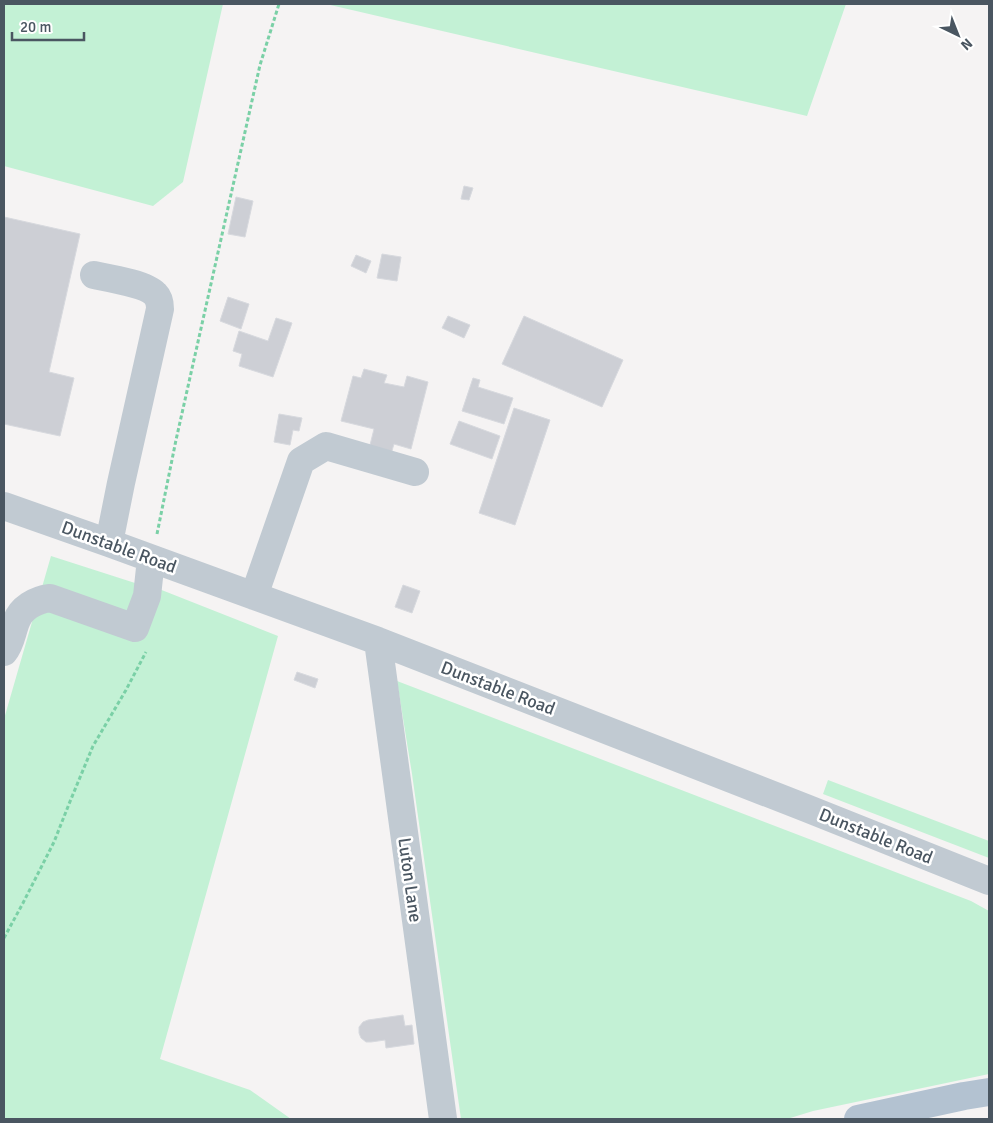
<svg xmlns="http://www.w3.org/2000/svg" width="993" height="1123" font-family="Signika,sans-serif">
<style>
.green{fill:#c3f1d5}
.building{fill:#cdcfd5;stroke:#d7d9de}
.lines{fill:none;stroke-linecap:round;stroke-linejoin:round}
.path{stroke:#7ad0a6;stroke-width:3;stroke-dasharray:4 2.5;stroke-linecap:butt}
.minor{stroke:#c1cad2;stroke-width:28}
.major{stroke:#b3c2d1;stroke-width:28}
.labels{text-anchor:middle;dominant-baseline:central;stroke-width:5;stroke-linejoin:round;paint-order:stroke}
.street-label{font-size:18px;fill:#4a5661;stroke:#fff}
</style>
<rect width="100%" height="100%" fill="#f5f3f3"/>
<path class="green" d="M4,4H223L183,182L153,206L4,166Z
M326,4H846L807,116Z
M51,556L135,583L154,587L278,636L160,1059L250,1090L291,1119H4V719Z
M397,681L971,901L989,911V1074L813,1111L787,1119H461L412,774Z
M828,780L989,841V858L823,794Z"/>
<path class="building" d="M464,186L473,188L469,200L461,199Z
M236,197L253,201L245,237L228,234Z
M4,217L80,234L49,372L74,378L60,436L4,424Z
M382,254L401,257L397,281L377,278Z
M356,255L371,261L366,273L351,266Z
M228,297L249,304L241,329L220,321Z
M448,316L470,325L464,338L442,328Z
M524,316L623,360L602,407L502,364Z
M276,318L292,323L273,377L239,366L242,354L233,351L239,331L268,341Z
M364,369L387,375L384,383L404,387L407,376L428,382L411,449L394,444L391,454L369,449L374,429L341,421L353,376L361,378Z
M473,378L480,380L478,387L513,398L504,424L462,411Z
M514,408L550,420L515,525L479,513Z
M279,414L302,418L299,431L293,430L290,445L274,442Z
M459,421L500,436L492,459L450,444Z
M403,585L420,591L412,613L395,607Z
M297,672L318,679L315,688L294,680Z
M403,1015L405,1026L412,1025L414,1044L386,1048L385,1040L371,1042H366L361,1038L359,1033V1027L363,1022L368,1020Z"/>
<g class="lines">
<path class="path" d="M157,534L176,440L260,65L279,4
M4,938L23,903L54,842L69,804L93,746L126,690L146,652"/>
<path class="minor" d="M94,275C109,278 146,284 155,294C159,298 160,303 160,309L121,483L109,543
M4,506L109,543L378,641L806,808L989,881
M254,596L301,461L326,446L415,472
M378,641L443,1119
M4,652C11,644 12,632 16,622C21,608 35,600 50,598L135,628L147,596L151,559"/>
<path class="major" d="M858,1119L964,1096L989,1092"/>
</g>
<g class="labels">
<g class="street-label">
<text transform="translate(119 547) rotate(20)">Dunstable Road</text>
<text transform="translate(498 688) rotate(21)">Dunstable Road</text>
<text transform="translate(876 836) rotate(22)">Dunstable Road</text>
<text transform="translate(410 880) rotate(82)">Luton Lane</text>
</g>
</g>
<rect width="993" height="1123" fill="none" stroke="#4a5661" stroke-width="10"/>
<g transform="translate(958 35) rotate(137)" stroke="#ffffff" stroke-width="4" paint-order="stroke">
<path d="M0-4L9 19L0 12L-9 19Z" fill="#4a5661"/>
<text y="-8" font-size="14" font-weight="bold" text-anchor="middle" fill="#4a5661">N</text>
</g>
<path d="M12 32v8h72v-8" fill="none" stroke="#4a5661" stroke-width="2.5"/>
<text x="20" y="32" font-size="15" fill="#4a5661" stroke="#ffffff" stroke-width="4" paint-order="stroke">20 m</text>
</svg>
